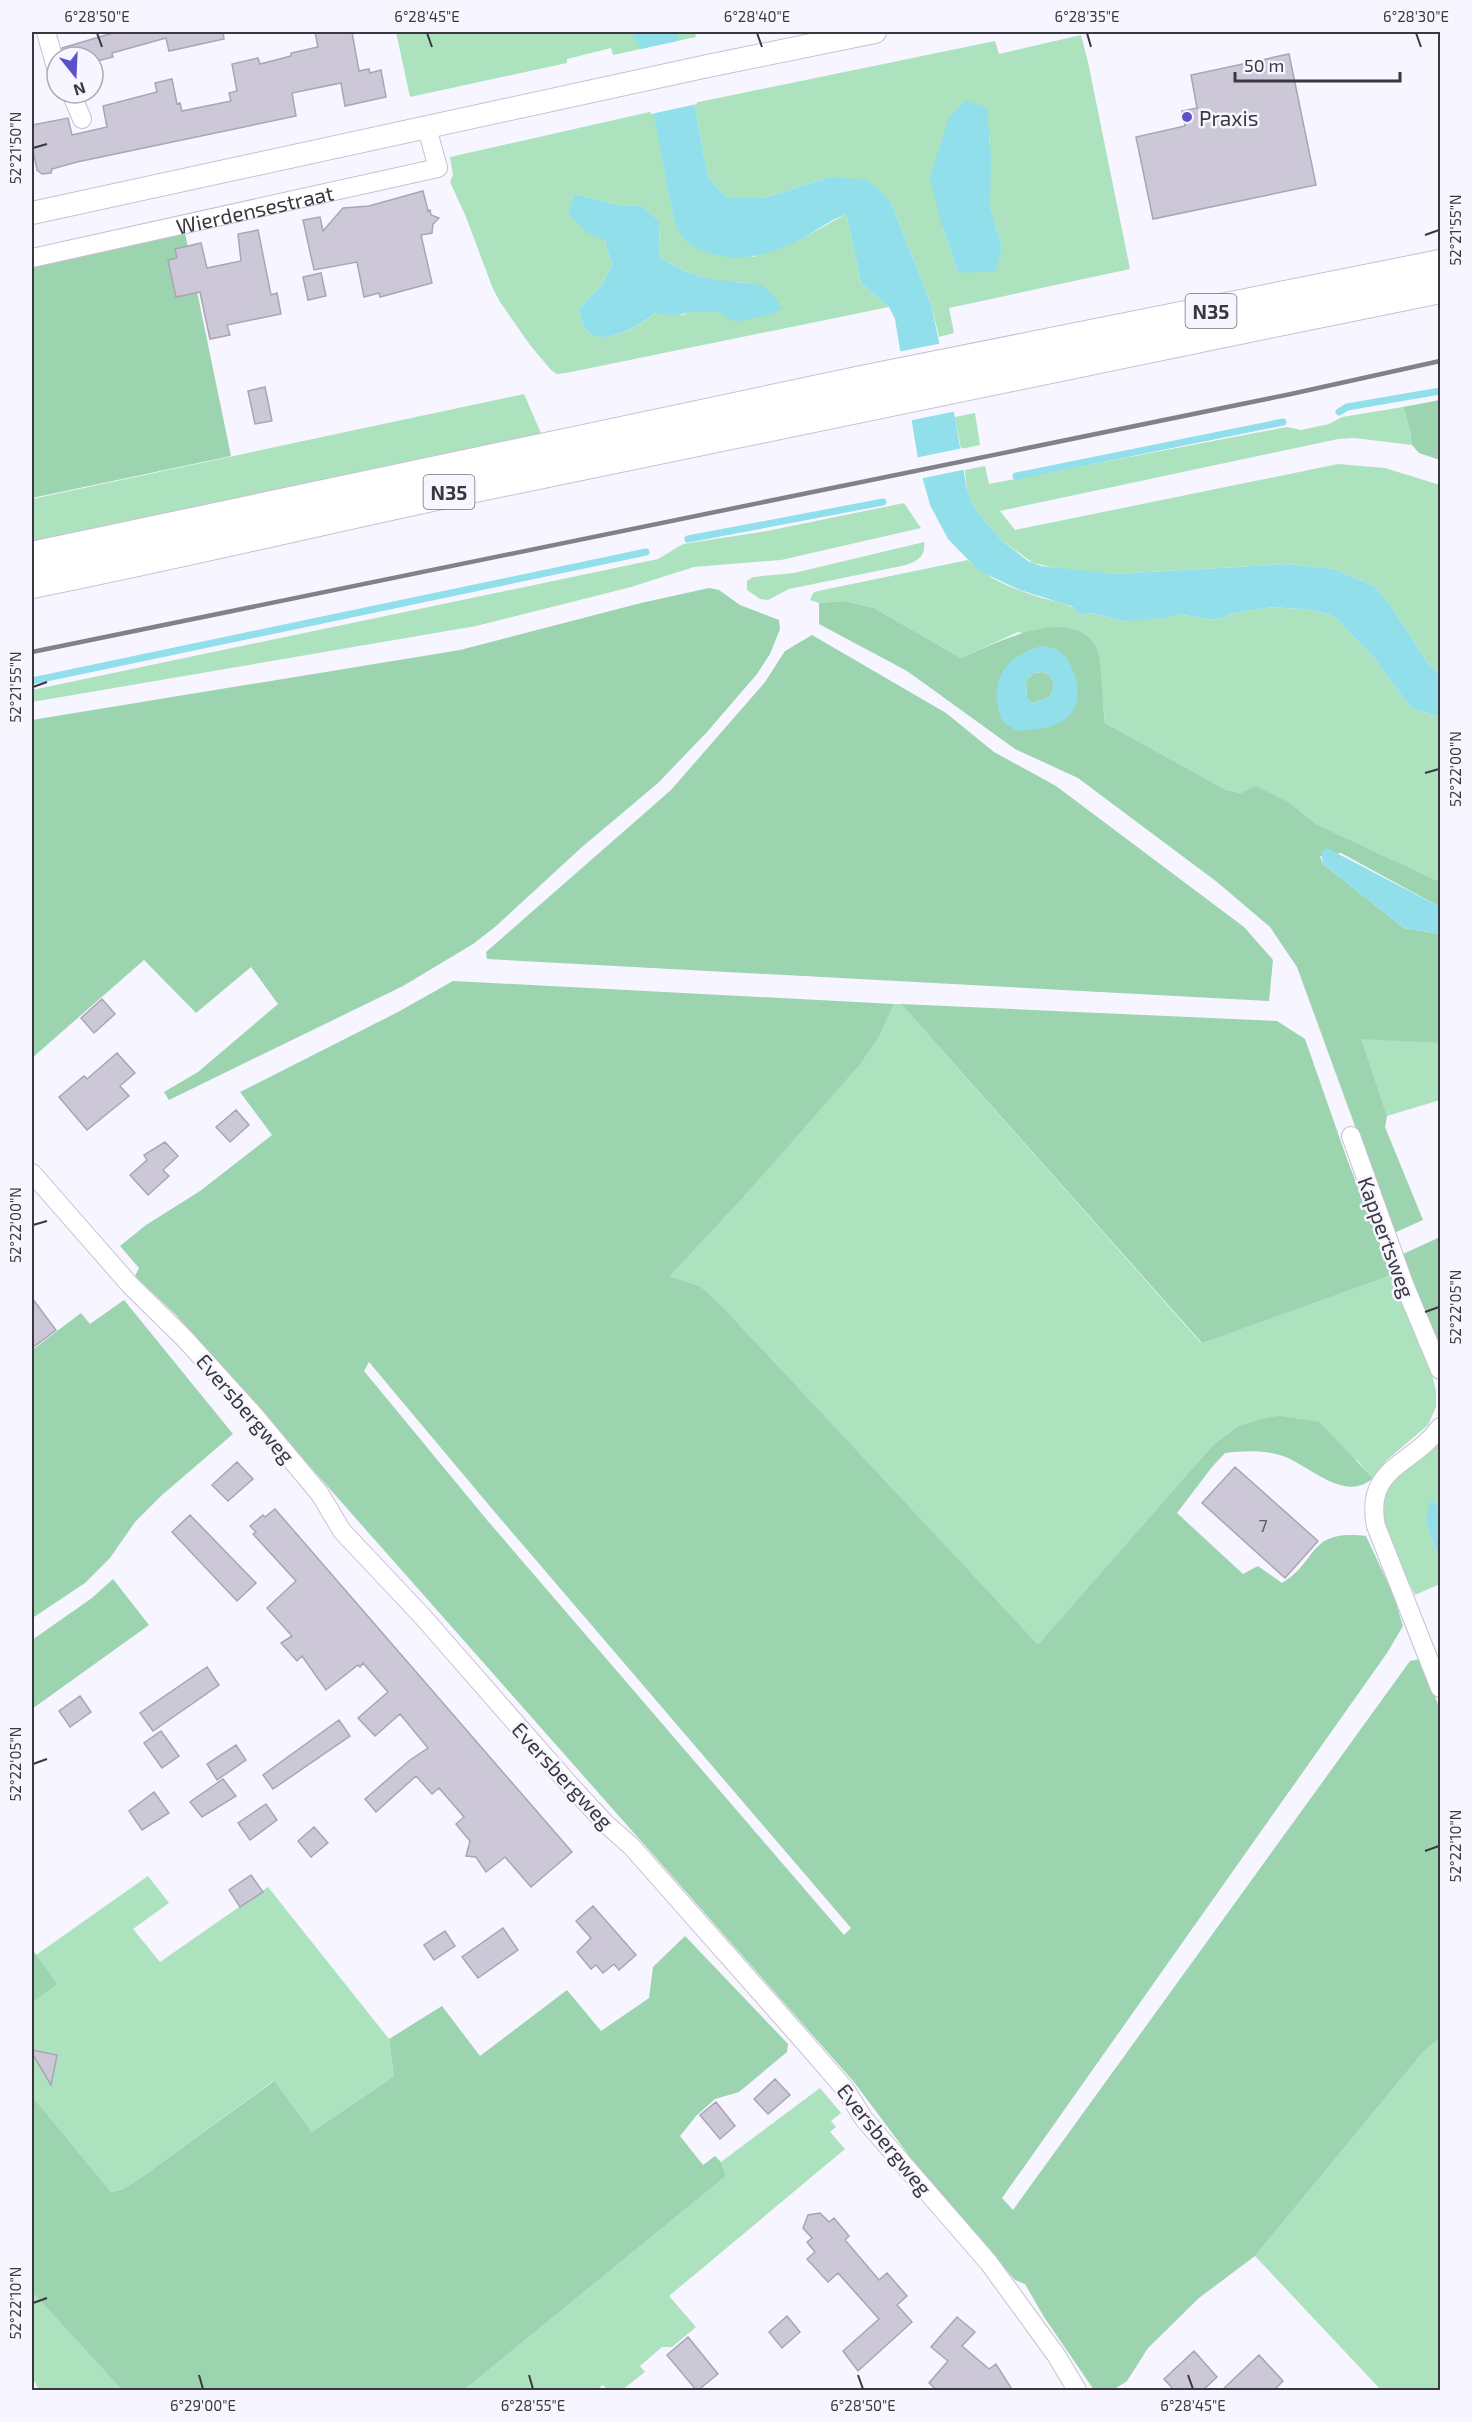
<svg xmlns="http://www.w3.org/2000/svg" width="1472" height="2422" font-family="'Exo 2',sans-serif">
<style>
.green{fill:#ade2bf;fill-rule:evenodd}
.forest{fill:#9bd4af;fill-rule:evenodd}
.water{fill:#91dfea;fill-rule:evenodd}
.pier{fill:#f7f5ff}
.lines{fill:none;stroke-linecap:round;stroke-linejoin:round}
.stream{stroke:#91dfea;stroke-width:7}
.building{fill:#ccc8d8;stroke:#a8a5b4;stroke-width:1.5}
.minor-casing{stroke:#c6c2d2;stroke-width:20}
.tertiary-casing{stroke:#c6c2d2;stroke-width:24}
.primary-casing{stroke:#c6c2d2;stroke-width:32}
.minor{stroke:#fff;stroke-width:18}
.tertiary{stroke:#fff;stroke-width:22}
.primary{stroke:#fff;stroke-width:30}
.rail{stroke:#838188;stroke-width:4.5}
.ticks{fill:none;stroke:#3a383e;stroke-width:2}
.poi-dot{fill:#5b51c9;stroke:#f7f5ff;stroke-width:2}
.labels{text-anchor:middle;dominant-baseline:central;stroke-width:5;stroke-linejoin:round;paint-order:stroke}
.number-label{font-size:18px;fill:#5e5c64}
.shield{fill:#f7f5ff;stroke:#737178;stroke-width:1.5}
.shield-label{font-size:20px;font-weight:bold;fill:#3a383e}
.poi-label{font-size:21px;fill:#3a383e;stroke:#f7f5ff;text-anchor:start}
.street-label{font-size:21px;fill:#3a383e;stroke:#f7f5ff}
.neatline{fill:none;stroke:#3a383e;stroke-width:2}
.ticks-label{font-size:15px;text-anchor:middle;fill:#3a383e}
</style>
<rect width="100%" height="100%" fill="#f7f5ff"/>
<path class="green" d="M396,32H695L696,37L613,55L611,48L567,59V63L410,97Z
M1081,35L1088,62L1130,269L949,308L954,333L939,337L931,304L890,200L829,177L764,198H727L708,177L694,103L995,41L999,54ZM990,136V207L1002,247L958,273L943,229Z
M654,111L674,221L753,257L800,240L844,215L847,217L861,283L889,307L566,373L557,374L551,370L530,345L500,302L493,289L466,217L450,182L453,175L450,157ZM575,194L618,205L642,206L659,221L660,257C691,277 713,282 749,283L683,315L655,313C643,325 604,347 588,332C582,326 581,317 578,310L601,286L612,265L605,240Z
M524,394L543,438L32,543V499Z
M1403,407L1410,430L1412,445L1354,438L1338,439L1000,511L1015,530L1338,464L1385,468L1440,485V675L1427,662L1395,612L1376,587L1334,569L1288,564L1114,574L1070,571L1033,563L1001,540L976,510L967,490L965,470L985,466L989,484L1287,427L1301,430L1329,424L1342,417Z
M975,413L980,445L961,449L955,417Z
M904,503L921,528L781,560L694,567L631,587L476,626L32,702V690L658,559L683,544L767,531Z
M924,542C926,556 918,561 906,565L789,589L768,600L760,599L747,590V581L753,577L794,573Z
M968,560C987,579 1014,589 1039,597C1054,602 1070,602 1081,615L1091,613L1122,621L1177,614L1214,620L1238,612L1273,607L1311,610L1324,613L1335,617L1374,658L1411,708L1440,717V882L1316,824L1290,803L1250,790L1241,793L1226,790L1105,723L1097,649L1018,632L961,658L874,608L845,601L819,603L810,600L813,593L818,591Z
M894,1004H901L1201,1343L1392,1275L1431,1370L1436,1391V1407L1428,1425L1387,1460L1373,1478L1357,1460L1237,1427L1213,1445L1038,1646L720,1304L700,1286L670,1276L740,1201L880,1035Z
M1360,1038L1440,1043V1100L1387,1116Z
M1440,1443V1506L1435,1502L1426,1521L1440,1561V1584L1415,1595C1405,1572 1376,1522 1384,1498C1390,1477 1422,1454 1440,1443Z
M148,1876L169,1903L133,1929L160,1962L268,1887L389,2039L394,2076L312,2132L273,2081L139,2179L121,2190L111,2192L32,2096V2003L56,1984L36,1955Z
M1440,2038V2390H1381L1255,2256L1424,2051Z
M820,2088L841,2113L831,2121L836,2127L830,2132L845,2149L669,2296L696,2327L672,2347H662L640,2366L645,2372L622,2390H608L603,2385L596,2390H464L726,2176L721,2162Z
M32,2292L122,2390H39L32,2377Z"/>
<path class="forest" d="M185,233L231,456L32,498V266Z
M1440,400V460L1419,453L1412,445L1410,430L1403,407Z
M709,588L719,590L740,605L779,620L780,629L770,654L757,674L707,732L658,783L582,847L495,927L473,944L403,986L169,1100L164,1092L198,1072L278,1004L251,967L196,1013L144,960L32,1058V720L460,650L641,603Z
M845,601L874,608L961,658C993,644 1074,602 1097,649C1101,658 1103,709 1105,723L1226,790L1241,793L1255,786L1290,803L1316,824L1440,882V907L1341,853L1320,856L1323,864L1404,928L1440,934V1043L1361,1039L1387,1116L1385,1127L1423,1220L1394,1233L1297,967L1270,927L1217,882L1078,778L1015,749L907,671L819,624V603ZM1019,655L1077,681L1017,731Z
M812,635L946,713L994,752L1056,786L1244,927L1273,960L1269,1001L487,959L486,952L671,790L765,682L785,651Z
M1043,672L1051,676L1054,685L1050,697L1033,703L1027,699L1026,680L1034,673Z
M453,981L894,1004L880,1035L860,1064L740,1201L670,1276L700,1286L720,1304L1038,1645L1213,1445L1237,1427L1261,1419L1280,1416L1319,1422L1373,1478C1344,1504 1309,1464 1280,1455C1262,1450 1243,1451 1225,1453L1212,1467L1177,1513L1243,1574L1258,1566L1282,1583C1319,1561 1307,1529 1366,1536L1394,1596L1403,1626L1387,1653L1002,2198L1013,2210L1410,1661L1420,1659L1440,1709V2038L1424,2051L1255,2256L1199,2298L1148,2348L1127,2381L1113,2390H1094L1044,2317L1025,2284L1015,2280L910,2157L854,2082L177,1316L135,1276L139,1268L120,1246L146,1225L200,1191L272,1135L240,1092L398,1012ZM369,1362L493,1510L851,1928L844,1935L487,1520L364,1371Z
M901,1004L1277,1021L1305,1039L1347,1159L1392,1275L1202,1343Z
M1440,1237V1339L1436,1340L1403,1254Z
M124,1300L233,1434L162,1495L135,1522L110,1558L85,1583L34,1617L32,1614V1350L81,1313L90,1324Z
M113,1579L149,1625L32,1709V1640L92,1598Z
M685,1936L788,2044L787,2052L739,2092L715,2099L696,2116L680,2136L703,2165L715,2156L721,2162L726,2176L464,2390H122L32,2292V2096L111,2192L121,2190L139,2179L274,2081L312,2132L394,2076L389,2039L442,2006L480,2056L567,1990L601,2031L649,1998L653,1967Z
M32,1949L57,1984L32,2003Z"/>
<path class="water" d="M631,32H677L694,103L708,177L727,198H764L829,177L868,180L890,200L931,304L955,417L967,490L976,510L1001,540L1028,561L1041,566L1114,574L1288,564L1334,569L1376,587L1395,612L1427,662L1440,675V717L1411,708L1374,658L1335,617L1324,613L1311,610L1273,607L1238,612L1214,620L1177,614L1165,618L1122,621L1091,613L1081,615L1071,606L1020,590L979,571L948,539L930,505L919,465L895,319L889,307L861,283L847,217L844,215C828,221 815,232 800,240C772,254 741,263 710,253C690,246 683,242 674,221L642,53Z
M965,100L987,108L991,156L990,207L1002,247L996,271L958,273L943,229L930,177L949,118Z
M575,194L618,205L642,206L659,221L660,257C700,283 718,279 762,285L777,300L782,309L765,316L735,322L717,311L691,312L674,316L655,313C642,325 604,347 588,332C582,326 581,317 578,310L601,286L612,265L605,240L586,232L568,213Z
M1042,646C1046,647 1052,647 1056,649C1075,659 1086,699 1070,715C1056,729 1035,729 1017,731C1013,728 1005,724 1002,720C1000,717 999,710 998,706C991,674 1012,653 1042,646ZM1043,672L1051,676L1054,685L1050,697L1033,703L1027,699L1026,680L1034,673Z
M1327,848L1440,907V934L1404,928L1399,924L1323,864L1321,852Z
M1430,1502H1435L1440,1506V1561L1426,1521Z"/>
<path class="pier" d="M682,40L697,104L651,114L637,50Z
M943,343L957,411L908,421L897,352Z
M963,448L967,469L919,479L915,458Z"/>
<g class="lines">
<path class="stream" d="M1339,412L1347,407L1440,391
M1016,476L1283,422
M688,539L883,502
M32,681L646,552"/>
</g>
<path class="building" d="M116,32H223L224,39L169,51L166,38L112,53L113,57L93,62V57H65L62,48Z
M315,32H352L359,71L369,69L370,73L381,70L386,97L345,106L341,83L292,93L296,116L77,162L52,169L51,173L42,174L37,170L32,145V125L68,118L72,135L107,127L103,106L157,92L155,83L172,79L177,104L180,103L182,111L231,101L229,93L237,91L232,64L258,58L260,64L291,56V53L318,47Z
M1289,54L1316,185L1153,219L1136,137L1185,126L1182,111L1197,108L1191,75Z
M423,191L428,211L430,210L431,215L439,218L433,224L432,233L421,235L432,283L380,297L379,293L364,297L357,262L314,270L303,220L320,217L323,231L343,208L369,206Z
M258,230L271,295L277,293L281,314L227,325L230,335L210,339L200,292L176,297L168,260L177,258L175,249L201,243L207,268L241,261L238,234Z
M321,273L326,296L308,300L303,277Z
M265,387L272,421L255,424L248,391Z
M102,999L115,1014L94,1033L81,1018Z
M117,1053L135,1073L120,1086L129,1096L87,1130L59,1097L84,1076L87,1079Z
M236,1110L249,1125L230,1142L216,1127Z
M165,1142L178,1156L163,1170L169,1176L148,1195L130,1175L147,1160L144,1155Z
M32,1298L56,1330L32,1348Z
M237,1462L253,1479L228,1501L212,1485Z
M1235,1467L1318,1541L1285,1578L1202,1503Z
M275,1509L572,1852L531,1887L505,1857L486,1872L476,1857L466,1856L470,1841L456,1824L464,1817L439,1788L432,1794L416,1776L376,1812L365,1799L410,1760L428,1748L400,1714L375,1736L358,1718L388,1692L363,1663L360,1667L358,1665L326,1690L302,1656L297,1661L281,1643L292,1636L267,1608L296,1581L253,1534L256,1532L250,1526L263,1515L265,1517Z
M190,1515L256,1583L237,1601L172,1532Z
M207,1667L219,1685L153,1731L140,1713Z
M80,1696L91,1712L70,1727L59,1711Z
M339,1720L350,1736L273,1789L263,1775Z
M161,1731L179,1756L162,1768L144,1743Z
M236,1745L246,1760L217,1780L207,1764Z
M223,1779L236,1796L202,1817L190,1802Z
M154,1792L169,1813L142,1830L129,1811Z
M266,1804L277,1820L250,1840L238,1823Z
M314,1827L328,1843L311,1857L298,1841Z
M251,1875L263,1892L240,1907L229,1890Z
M593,1906L636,1955L619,1970L614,1964L603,1973L596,1965L591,1969L577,1952L591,1938L576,1921Z
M503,1928L518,1950L478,1978L462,1957Z
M445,1931L455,1946L434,1960L424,1945Z
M32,2050L57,2055L51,2085L32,2053Z
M775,2079L790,2095L768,2114L754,2099Z
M716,2102L735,2126L720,2139L700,2115Z
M820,2213L829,2222L834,2218L849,2236L845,2240L879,2280L887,2273L907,2296L897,2305L912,2322L858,2371L843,2351L879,2319L838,2273L828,2282L807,2259L815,2252L807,2242L812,2238L803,2228L808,2215Z
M787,2316L800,2332L782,2348L769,2332Z
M957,2317L975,2332L962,2346L989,2369L996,2364L1013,2391H938L929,2383L948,2361L931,2347Z
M688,2337L718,2374L697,2391L667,2355Z
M1194,2351L1217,2377L1202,2391H1175L1164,2379Z
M1259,2355L1283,2381L1273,2391H1221Z"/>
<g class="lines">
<defs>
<g id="minor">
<path d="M46,32L57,71"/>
<path d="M71,93L82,119"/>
<path id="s1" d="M32,258L438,168L427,128"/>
<path d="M1351,1136L1404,1284L1440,1370"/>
<path d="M32,1173L130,1285L184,1338L253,1414L320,1494L342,1531L423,1617L568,1783L606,1824L631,1846L807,2045L845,2089L864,2119L989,2263L1056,2355L1077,2390"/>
<path d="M1440,1427C1414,1465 1364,1466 1376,1526L1440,1688"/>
</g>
<path id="tertiary" d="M32,213L703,67L875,32"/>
<path id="primary" d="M32,557L862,381L1440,265
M32,583C169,556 305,523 441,494C774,423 1107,356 1440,288"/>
</defs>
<use href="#minor" class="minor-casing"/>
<use href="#tertiary" class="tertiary-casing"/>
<use href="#primary" class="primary-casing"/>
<use href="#minor" class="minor"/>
<use href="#tertiary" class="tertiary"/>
<use href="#primary" class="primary"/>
<path class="rail" d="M32,652L1291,394L1440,361"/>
</g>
<path class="ticks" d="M97,33L102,47M427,33L432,47M757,33L762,47M1087,33L1091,47M1416,33L1421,47M33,148L47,144M1425,235L1439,230M33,687L47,682M1425,773L1439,769M33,1225L47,1221M1425,1312L1439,1307M33,1764L47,1759M1425,1851L1439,1846M33,2303L47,2298M199,2375L203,2389M529,2375L533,2389M858,2375L863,2389M1188,2375L1193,2389"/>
<circle class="poi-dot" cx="1187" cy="117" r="6"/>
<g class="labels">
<g class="number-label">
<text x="1263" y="1525">7</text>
</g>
<g class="shield">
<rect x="1185.5" y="294" width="51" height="34" rx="4.5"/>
<rect x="423.5" y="475" width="51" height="34" rx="4.5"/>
</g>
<g class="shield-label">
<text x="1211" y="311">N35</text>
<text x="449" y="492">N35</text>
</g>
<g class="poi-label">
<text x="1199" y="117">Praxis</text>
</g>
<g class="street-label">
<text stroke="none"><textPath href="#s1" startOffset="228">Wierdensestraat</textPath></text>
<text transform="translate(1387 1237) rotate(70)">Kappertsweg</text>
<text transform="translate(246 1408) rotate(49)">Eversbergweg</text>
<text transform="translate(563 1775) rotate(47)">Eversbergweg</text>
<text transform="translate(885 2139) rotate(51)">Eversbergweg</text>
</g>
</g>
<rect width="1472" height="2422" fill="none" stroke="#f7f5ff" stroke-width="66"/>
<g transform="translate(75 75) rotate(162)"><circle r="28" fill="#f7f5ff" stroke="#aba9b2" stroke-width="1.5"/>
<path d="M0-4.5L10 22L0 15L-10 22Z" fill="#5b51c9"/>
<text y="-9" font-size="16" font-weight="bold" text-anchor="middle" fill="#3a383e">N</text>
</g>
<path d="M1235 72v9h165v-9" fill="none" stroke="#3a383e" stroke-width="3"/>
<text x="1244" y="72" font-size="18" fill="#3a383e" stroke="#f7f5ff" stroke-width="4.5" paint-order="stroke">50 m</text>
<rect x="33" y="33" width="1406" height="2356" class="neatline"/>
<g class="ticks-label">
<text x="97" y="22">6°28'50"E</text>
<text x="427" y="22">6°28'45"E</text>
<text x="757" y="22">6°28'40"E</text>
<text x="1087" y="22">6°28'35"E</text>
<text x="1416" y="22">6°28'30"E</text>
<text transform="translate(16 148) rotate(-90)" y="5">52°21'50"N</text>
<text transform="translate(1456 230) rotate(-90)" y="5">52°21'55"N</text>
<text transform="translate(16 687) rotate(-90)" y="5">52°21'55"N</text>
<text transform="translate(1456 769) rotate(-90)" y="5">52°22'00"N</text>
<text transform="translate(16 1225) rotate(-90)" y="5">52°22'00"N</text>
<text transform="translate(1456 1307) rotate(-90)" y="5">52°22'05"N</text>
<text transform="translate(16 1764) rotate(-90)" y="5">52°22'05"N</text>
<text transform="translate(1456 1846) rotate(-90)" y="5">52°22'10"N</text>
<text transform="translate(16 2303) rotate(-90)" y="5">52°22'10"N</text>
<text x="203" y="2411">6°29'00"E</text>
<text x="533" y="2411">6°28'55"E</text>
<text x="863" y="2411">6°28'50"E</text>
<text x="1193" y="2411">6°28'45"E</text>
</g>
</svg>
